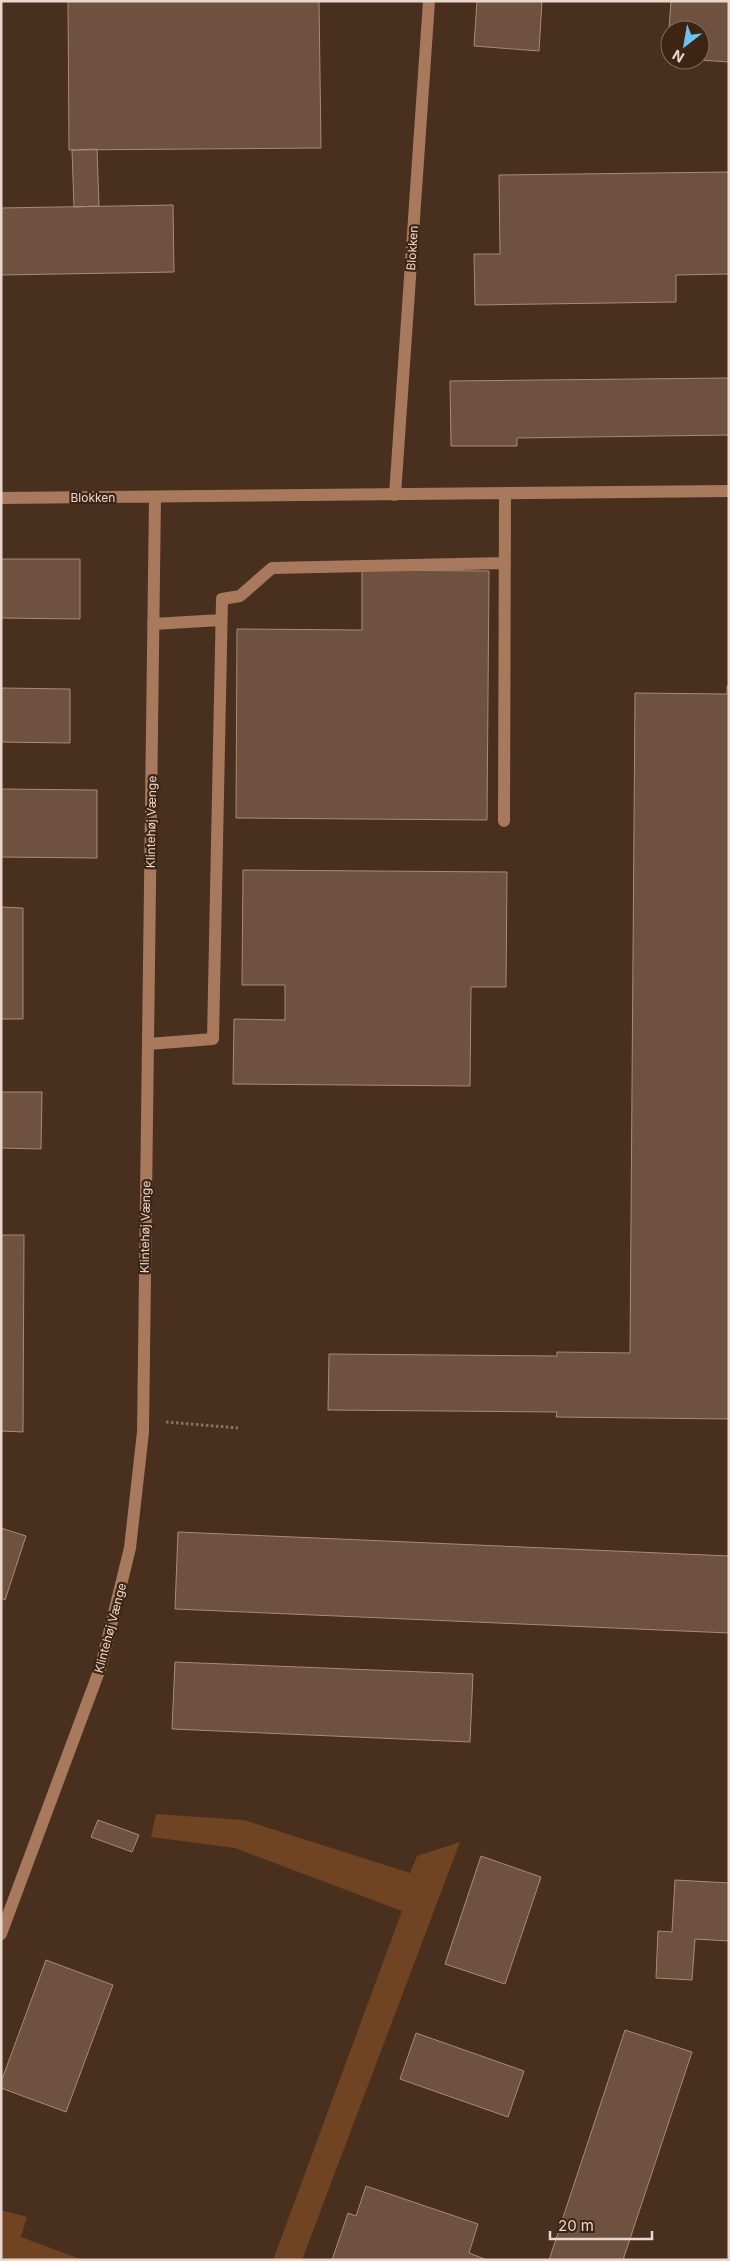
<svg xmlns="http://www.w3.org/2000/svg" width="730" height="2261" font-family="Inter,sans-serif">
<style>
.green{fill:#704323}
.building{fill:#6e523f;stroke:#a98a76}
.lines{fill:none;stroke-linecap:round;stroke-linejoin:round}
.path{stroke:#897263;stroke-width:3;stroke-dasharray:2.5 2.5;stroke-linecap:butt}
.minor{stroke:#a8795c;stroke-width:12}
.labels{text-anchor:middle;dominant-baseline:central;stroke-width:4.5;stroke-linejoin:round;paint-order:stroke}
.street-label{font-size:12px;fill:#e9d7cd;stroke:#3e2513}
</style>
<rect width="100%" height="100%" fill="#492f1d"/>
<path class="green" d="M156,1814L244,1820L410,1873L417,1856L460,1842L302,2260H273L402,1911L235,1848L151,1837Z
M1,2210L27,2217L21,2237L83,2260H1Z"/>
<path class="building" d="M68,1H319L321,148L69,150Z
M477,1H542L539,51L474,46Z
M671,1H729V62L699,60L700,30H670V58L667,57Z
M97,149L99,206L74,207L72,150Z
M729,172V274L676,275V302L475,305L474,254H500L499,175Z
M173,205L174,272L1,275V208Z
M729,378V435L517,438V446H451L450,381Z
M1,559H80V619L1,618Z
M362,570L489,571L487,820L236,818L237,629L362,630Z
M727,686H729V1419L556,1417L557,1412L328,1410L329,1354L557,1356V1352L630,1353L635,693L727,694Z
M1,688L70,689V743L1,742Z
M1,789L97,790V858L1,857Z
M243,870L507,872L506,987H471L470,1086L233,1084L234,1019L285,1020V985H242Z
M1,907L23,908V1019H1Z
M1,1092H42L41,1149L1,1148Z
M1,1235H24L23,1432L1,1431Z
M1,1528L26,1536L5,1600L1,1598Z
M178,1532L729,1556V1633L175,1609Z
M175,1662L473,1674L470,1742L172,1729Z
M98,1820L139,1835L132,1852L91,1837Z
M481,1856L541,1877L505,1984L445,1964Z
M675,1880L729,1883V1941L695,1939L692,1980L656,1978L658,1931L672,1932Z
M46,1960L113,1985L66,2112L1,2088V2082Z
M625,2030L692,2052L623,2260H549Z
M416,2033L524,2071L508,2117L400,2079Z
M366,2186L478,2224L469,2253L487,2260H332L348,2213L356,2216Z"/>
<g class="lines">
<path class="path" d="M166,1422L238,1428"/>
<path class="minor" d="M395,495L429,1
M1,498L729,491
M153,624L221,620
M504,821L505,494
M148,1044L213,1039L222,599L240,596L272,568L505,563
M1,1934L101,1666L130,1548L143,1432L155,497"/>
</g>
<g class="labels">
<g class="street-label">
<text transform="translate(412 248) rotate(-86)">Blokken</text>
<text x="93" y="497">Blokken</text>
<text transform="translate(151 822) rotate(-89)">Klintehøj Vænge</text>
<text transform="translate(145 1227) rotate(-89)">Klintehøj Vænge</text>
<text transform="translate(110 1628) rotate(-75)">Klintehøj Vænge</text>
</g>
</g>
<rect width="730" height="2261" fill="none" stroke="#e9d7cd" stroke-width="5"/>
<g transform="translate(685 45) rotate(211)"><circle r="24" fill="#3e2513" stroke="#826c5d"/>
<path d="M0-4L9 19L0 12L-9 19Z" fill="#6bc3f2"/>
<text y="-8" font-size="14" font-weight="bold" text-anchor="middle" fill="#e9d7cd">N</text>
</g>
<path d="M550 2231v8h102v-8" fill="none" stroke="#e9d7cd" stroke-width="2.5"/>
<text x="558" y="2231" font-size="15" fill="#e9d7cd" stroke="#3e2513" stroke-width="4" paint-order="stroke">20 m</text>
</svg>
